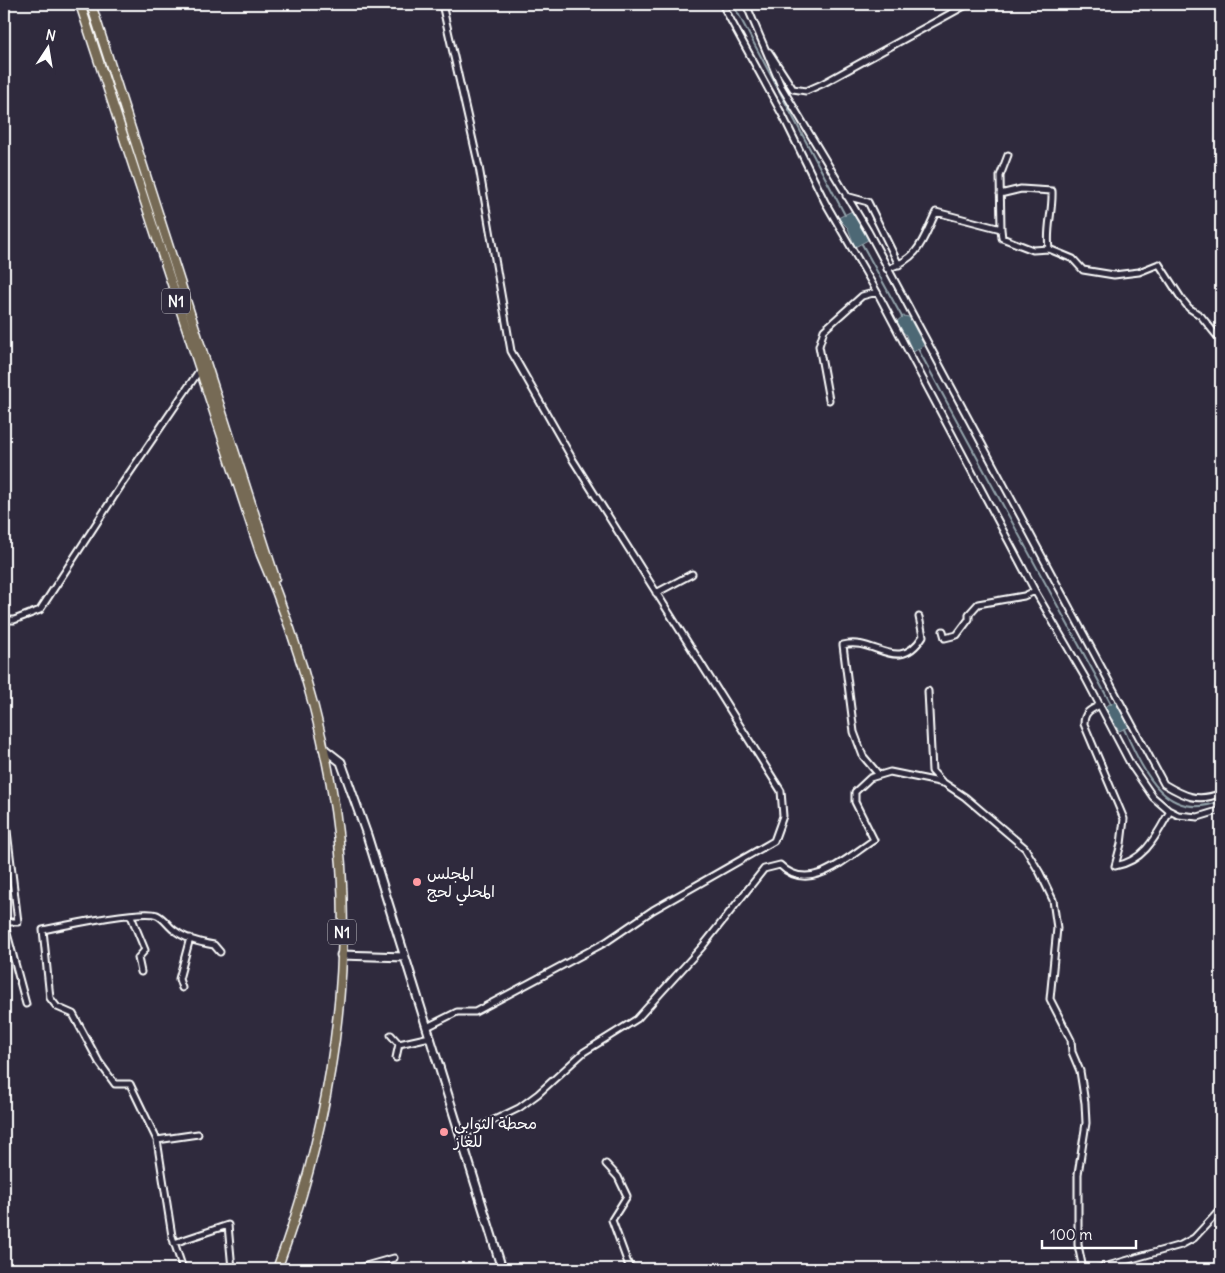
<svg xmlns="http://www.w3.org/2000/svg" width="1225" height="1273" font-family="Delius,'Playpen Sans Arabic',sans-serif">
<style>
.water{fill:#4d6775;stroke:#94a4ac}
.lines{fill:none;stroke-linecap:round;stroke-linejoin:round}
.stream{stroke:#94a4ac;stroke-width:2}
.minor-casing{stroke:#fff;stroke-width:9}
.secondary-casing{stroke:#fff;stroke-width:11}
.trunk-casing{stroke:#fff;stroke-width:11}
.minor{stroke:#2f2a3d;stroke-width:5}
.secondary{stroke:#2f2a3d;stroke-width:7}
.trunk{stroke:#766a54;stroke-width:8}
.poi-dot{fill:#ff9aa2;stroke:#2f2a3d;stroke-width:2}
.labels{text-anchor:middle;dominant-baseline:central;stroke-width:4;stroke-linejoin:round;paint-order:stroke}
.shield{fill:#2f2a3d;stroke:#c1bfc5;stroke-width:1}
.shield-label{font-size:15px;font-weight:bold;fill:#fff}
.poi-label{font-size:16px;fill:#fff;stroke:#2f2a3d;text-anchor:start}
</style>
<rect width="100%" height="100%" fill="#2f2a3d"/>
<filter id="ink" filterUnits="userSpaceOnUse"><feTurbulence type="fractalNoise" baseFrequency=".02" numOctaves="2"/><feDisplacementMap in="SourceGraphic" scale="10" xChannelSelector="R" yChannelSelector="G"/><feConvolveMatrix kernelMatrix="1 2 1 2 8 2 1 2 1" color-interpolation-filters="sRGB"/></filter>
<g filter="url(#ink)">
<path class="water" d="M852,211L868,240L855,247L848,228L838,218Z
M903,316L909,317L924,345L912,353L906,335L895,323Z
M1116,701C1119,711 1126,717 1129,727L1119,731L1112,719H1109L1104,707Z"/>
<g class="lines">
<path class="stream" d="M733,4L845,215
M862,244L902,317
M918,349L1111,704
M1124,729C1144,772 1165,823 1221,801"/>
<defs>
<path id="minor" d="M722,4L783,116L825,202L877,292L1035,591L1086,679L1131,765L1153,797L1168,810L1178,815L1198,817L1221,810
M746,4L781,86L868,231L1164,784C1184,796 1198,803 1221,793
M4,7L9,4
M769,52L793,89L806,91L822,84L968,4
M1000,194L1021,189L1052,191C1053,211 1046,229 1049,249
M846,196L868,202L899,265
M1001,229L1000,176L1008,155
M887,269C920,258 922,241 936,212L1001,229L1002,238L1033,250L1049,249L1073,259L1083,270L1114,275L1139,272L1159,264L1181,298L1189,308L1201,316L1221,341
M829,400L819,346L824,330L862,296L877,292
M656,593L692,574
M4,620H14L40,610L122,484L199,371
M943,631L945,638L957,635L969,619V614L978,604L1024,596L1035,591
M928,691L932,771L943,783
M1100,705C1090,710 1084,712 1084,724L1124,819L1121,844L1115,866C1145,861 1156,836 1170,811
M879,775L863,756L854,732L843,645C874,636 898,676 923,636L919,617
M4,806L18,922H4
M131,916L145,950L138,958L141,972
M4,922L26,1004
M182,988L179,979L190,938
M427,1027L457,1012H475L606,942L653,910L774,841L783,816L781,791L573,460L511,351L479,167L442,4
M391,1035L399,1044L430,1037
M396,1058L399,1044
M461,1136L519,1108L538,1094L584,1052L637,1019L702,947L764,869L780,865C810,895 847,857 874,840L855,802V792L870,778L890,772L944,783L965,797L1025,848L1040,873L1053,900L1057,928L1050,999L1071,1040L1072,1052L1080,1071L1085,1103L1086,1123L1078,1174V1245L1083,1269
M157,1140L130,1084H115L99,1062L73,1014L57,1007L50,998L43,930C62,926 143,909 157,915C164,918 168,926 174,930C184,938 201,943 214,945L220,952
M606,1164L618,1177L627,1196L612,1220L630,1269
M174,1243L228,1225L232,1269
M183,1269L172,1236L157,1140L198,1134
M355,1269L394,1258
M491,1269L502,1267
M1097,1269L1181,1245L1194,1238L1221,1209"/>
<path id="secondary" d="M323,748L341,762L367,835L502,1269
M341,955L405,957"/>
<path id="trunk" d="M80,4L261,555C302,648 334,763 341,865C350,1001 325,1142 277,1269
M91,4L275,578"/>
</defs>
<use href="#minor" class="minor-casing"/>
<use href="#secondary" class="secondary-casing"/>
<use href="#trunk" class="trunk-casing"/>
<use href="#minor" class="minor"/>
<use href="#secondary" class="secondary"/>
<use href="#trunk" class="trunk"/>
</g>
</g>
<g class="poi-dot">
<circle cx="417" cy="882" r="5"/>
<circle cx="444" cy="1132" r="5"/>
</g>
<g class="labels">
<g class="shield">
<rect x="162" y="288.5" width="28" height="25" rx="4"/>
<rect x="328" y="919.5" width="28" height="25" rx="4"/>
</g>
<g class="shield-label">
<text x="176" y="301">N1</text>
<text x="342" y="932">N1</text>
</g>
<g class="poi-label">
<text x="427" y="873">المجلس<tspan x="427" dy="18">المحلي لحج</tspan></text>
<text x="454" y="1123">محطة الثوابي<tspan x="454" dy="18">للغاز</tspan></text>
</g>
</g>
<rect width="1225" height="1273" fill="none" stroke="#2f2a3d" stroke-width="20"/>
<rect x="10" y="10" width="1205" height="1253" fill="none" stroke="#fff" stroke-width="2" filter="url(#ink)"/>
<g transform="translate(48 48) rotate(12)" stroke="#2f2a3d" stroke-width="4" paint-order="stroke">
<path d="M0-4L9 19L0 12L-9 19Z" fill="#ffffff"/>
<text y="-8" font-size="14" font-weight="bold" text-anchor="middle" fill="#ffffff">N</text>
</g>
<path d="M1042 1240v8h94v-8" fill="none" stroke="#ffffff" stroke-width="2.5"/>
<text x="1050" y="1240" font-size="15" fill="#ffffff" stroke="#2f2a3d" stroke-width="4" paint-order="stroke">100 m</text>
</svg>
